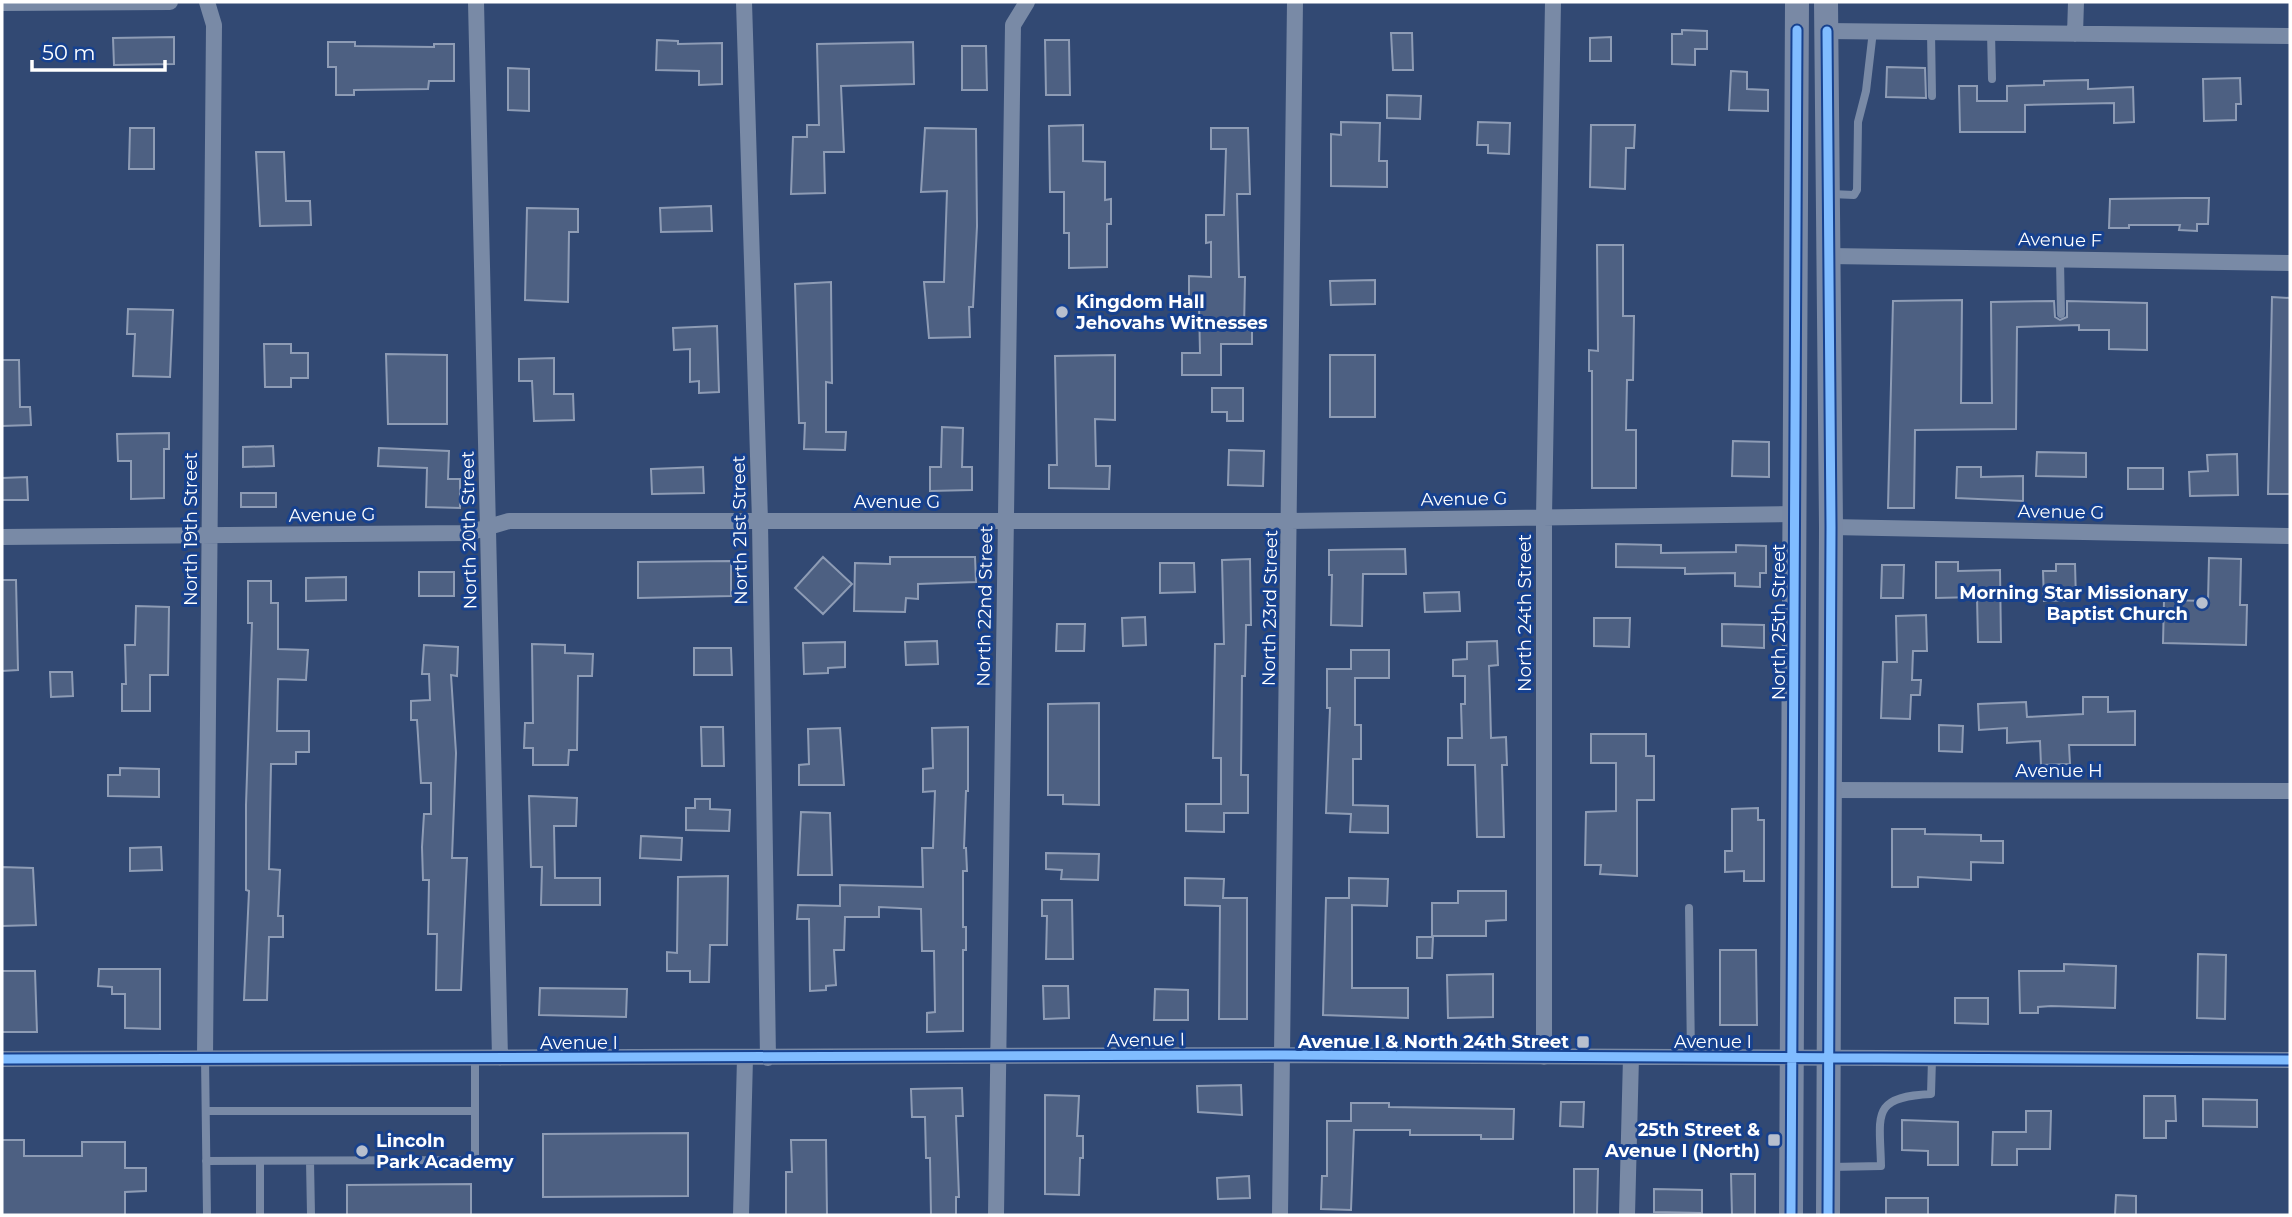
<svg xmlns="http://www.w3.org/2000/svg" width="2292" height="1217" font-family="Montserrat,sans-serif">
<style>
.building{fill:#4d6082;stroke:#8e9cb5;stroke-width:2}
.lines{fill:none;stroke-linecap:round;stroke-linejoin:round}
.service{stroke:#798aa6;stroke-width:8}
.minor{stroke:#798aa6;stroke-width:16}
.primary{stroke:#7989a5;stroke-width:24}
.cycleway-casing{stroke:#17418e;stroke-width:13}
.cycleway{stroke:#80bcff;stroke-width:9}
.poi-dot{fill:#b7bfce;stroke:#17418e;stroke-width:2.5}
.labels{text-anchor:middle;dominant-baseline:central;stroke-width:6;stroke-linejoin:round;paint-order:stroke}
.street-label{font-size:18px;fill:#fff;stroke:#17418e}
.poi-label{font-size:18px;font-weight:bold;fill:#fff;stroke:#17418e;text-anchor:end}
</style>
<rect width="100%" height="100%" fill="#324973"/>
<path class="building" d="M1682,30L1707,31V49H1695V65L1672,64V34H1682Z
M1391,33H1412L1413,70H1393Z
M174,37V64L114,65L113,38Z
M1611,37V61H1590V38Z
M657,40L678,41V44L722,43V84L699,85V71L656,70Z
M1045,40H1069L1070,95H1046Z
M328,42H355V46L434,47V44H454V81H429L428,89L354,90V95H336V67H328Z
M913,42L914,84L841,86L844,152H824L825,193L791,194L793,137H807V125H819L817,44Z
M962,46H986L987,90H962Z
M1887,67L1925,68L1926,98L1886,97Z
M508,68L529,69V111L508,110Z
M1731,71L1747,72V89L1768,90V111L1729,110Z
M2240,78L2241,104H2236V120L2204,121L2203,79Z
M2088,80V89L2133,87L2134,122L2114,123V103L2025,105V132H1960L1959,86H1977V101H2007V86L2044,85V81Z
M1387,95L1421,96L1420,119L1387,118Z
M1341,122L1380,123L1379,161H1387V187L1331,186V134L1341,135Z
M1478,122L1510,123L1509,154L1488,153V145H1477Z
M1083,125V161L1105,162V200L1111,199V224H1107V267L1069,268V233H1064V192H1050L1049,126Z
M1591,125H1635L1634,148H1626L1625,189L1590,187Z
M130,128H154V169H129Z
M925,128L976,129L977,226L973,307H969L970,337L929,338L924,282H944L947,191L921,192Z
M1211,128H1248L1250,194H1237L1239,277H1245L1244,330L1252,329V344H1221V375H1182V353H1200L1199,304H1189V276L1211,277V242L1206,243V215H1224L1226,149H1211Z
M256,152H284L286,201H310L311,225L260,226Z
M2185,198H2209L2208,224H2197V231L2179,230L2180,225H2129V228H2109L2110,199Z
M711,206L712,231L661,232L660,208Z
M527,208L578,209V232H569L568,302L525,300Z
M1597,245H1623V316H1634L1633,380H1627L1626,430H1636V488H1592V371H1589V350L1598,351Z
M1375,280V304L1331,305L1330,281Z
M831,282L832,383L826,382V432H846L845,450L804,449L805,423H799L795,284Z
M2272,297L2290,298V494H2268Z
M1962,300L1961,403H1992L1991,302L2054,301L2055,317L2060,320L2067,317V301L2147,303V350L2109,349V330H2079V325L2017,327L2016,429L1915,430L1914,508H1888L1893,301Z
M128,309L173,310L170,377L133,376L135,334H127Z
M717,326L719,392L699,393V381L690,382V349L674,350L673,328Z
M264,344H291V353H308V378H291V387H265Z
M386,354L447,355V424H388Z
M1115,355V420L1095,419L1096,466H1110L1109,489L1049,488V465H1057L1055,356Z
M1330,355H1375V417H1330Z
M554,358V394H573L574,420L534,421L532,381H519V359Z
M2,360H19L20,407H30L31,425L2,426Z
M1212,388H1243V421H1227V412H1212Z
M942,427L963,428L962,467H972V490L930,491V467H941Z
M169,433V449H164V498L131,499V461H118L117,434Z
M1733,441L1769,442V477L1732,476Z
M273,446L274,466L243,467V447Z
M379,448L449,451L448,479H460V508L426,507L427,468L378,466Z
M1229,450L1264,451L1263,486L1228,485Z
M2037,452L2086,453V477L2036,476Z
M2237,454L2238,495L2190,496L2189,472L2208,471L2207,455Z
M703,467L704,493L652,494L651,469Z
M1957,467H1981V477L2023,476V501L1956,498Z
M2128,468H2163V489H2128Z
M27,477L28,500H2V478Z
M241,493H276V507H241Z
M1616,544L1661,545V553L1736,552V545L1766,546V573H1760V587L1735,586V573L1685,574V568L1616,567Z
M1405,549L1406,574H1363L1362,626L1331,625L1332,575H1329V550Z
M823,557L852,584L823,614L795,588Z
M890,557H975L976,582L918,584V599L906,598L905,612L854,611L855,563L890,564Z
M2209,558L2241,559L2240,605H2247L2246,645L2163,643L2164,600L2208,601Z
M1250,559L1251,625H1246L1245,676H1242L1241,775H1248V813H1224V832L1186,831V804H1221V758H1213L1215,644H1224L1222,560Z
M731,561V596L638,598V562Z
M1936,562H1958V571L2000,570L2001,642H1978L1977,597L1936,598Z
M1160,563H1194L1195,592L1160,593Z
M2056,564H2075L2076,600L2044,601L2043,571H2056Z
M1882,565H1904L1903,598H1881Z
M419,572H454V596H419Z
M346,577V600L306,601V578Z
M2,580H16L18,670L2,671Z
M248,581H271V603H278V649L308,650L306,680L278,679L277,731H309V752H296V764H271L269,869L280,870L278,916H283V937H269L267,1000H244L249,891L246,890V805L252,623H248Z
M1459,592L1460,611L1425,612L1424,593Z
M136,606L169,607L168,675H150V711H122V684H126L125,645H135Z
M1926,615L1927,651H1913L1912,680H1921L1920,695H1911L1910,719L1881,718L1883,662H1897L1896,616Z
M1145,617L1146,645L1123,646L1122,618Z
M1594,618H1630L1629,647L1594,646Z
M1057,624H1085L1084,651H1056Z
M1722,624L1764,625V648L1722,646Z
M937,641L938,664L906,665L905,642Z
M1497,641L1498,665L1489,666L1490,697L1491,738L1506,737L1507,765H1502L1504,837H1477L1475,765H1448V738H1462L1461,704H1465V676H1453V660L1467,659V642Z
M845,642V667L828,668V673L804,674L803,643Z
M532,644L565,645V653L593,654L592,676H578L577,750H569L568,765H533V748H524L525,723H533Z
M424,645L458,647L457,676L451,675L456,753L452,858H467L461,990H436L437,934H428L429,880H423L422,847L424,814H431V783H421L417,720H411V701L430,700L429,674H422Z
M694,648H731L732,675H694Z
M1351,650H1389V678H1355V725H1361V759H1353V805L1388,806V833L1350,832L1351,814L1326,813L1330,708H1327V669H1351Z
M50,672H72L73,696L51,697Z
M2083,697H2108V712L2135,711V745H2069L2070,764L2041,765L2040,741L2007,743V728L1979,730L1978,704L2026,702L2027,717L2083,714Z
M1099,703V805L1063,804V795H1048V704Z
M1939,725L1963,726L1962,752L1939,751Z
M701,727H723L724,766H702Z
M968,727V791H966L964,848H966L967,871H963V927H966V950H963V1031L927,1032V1013L935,1012L934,951H922L921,909L879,907V917H845L844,950H834L836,985L826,986V990L810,991L809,919H797L798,905L840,906V885L923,887L922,848H933L935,791L923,792V769L933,768L932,728Z
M840,728L844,785H799V765L809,764L808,729Z
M1591,734H1646V756H1654V800H1637V876L1600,874L1601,865H1585L1586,812L1616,811V763H1591Z
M120,768L159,769V797L108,796V775H120Z
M529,796L577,798L576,826H554L555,878H600V905H541L542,867H531Z
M695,799H710V809L730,810L729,831L686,830V808H695Z
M1758,808V820H1764V881H1744V871L1725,872V851H1732V809Z
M801,812L830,813L832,875H798Z
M1892,829H1925V834L1981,835V841H2003V863L1971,862V880L1918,877V887H1892Z
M641,836L682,838L681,860L640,858Z
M161,847L162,870L130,871V848Z
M1046,853L1099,854L1098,880L1061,879L1062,870L1046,869Z
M2,867L33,868L36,925L2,926Z
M728,876L727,945H710L709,982H690V971H667V952L677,953L678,877Z
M1185,878L1224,879L1223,898H1247V1019H1219L1220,906L1185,905Z
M1349,878L1388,879L1387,906L1352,905V988H1408V1018L1323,1015L1326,898H1349Z
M1458,891H1506V920L1486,921V936H1432V903H1458Z
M1042,900H1072L1073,959H1046L1047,916H1042Z
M1417,937H1433L1432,958H1417Z
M1720,950H1756L1757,1025H1720Z
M2198,954L2226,955L2225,1019L2197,1018Z
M2064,964L2116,966L2115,1008L2051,1006L2038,1007V1013H2020L2019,971H2064Z
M99,969H160V1029L125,1028V994H112V987L98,986Z
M2,971H35L37,1032H2Z
M1493,974V1017L1448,1018L1447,975Z
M1043,986H1068L1069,1018L1044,1019Z
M540,988L627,989L626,1017L539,1015Z
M1155,989L1188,990V1020H1154Z
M1955,998H1988V1024L1955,1023Z
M1241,1085L1242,1115L1198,1112L1197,1086Z
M962,1088L963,1116H956L959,1197H956V1215H931L930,1158H926L925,1117H912L911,1089Z
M1045,1095L1079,1096L1077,1136H1083V1158H1080L1079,1195L1045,1194Z
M2144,1096H2175L2176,1121H2166V1138H2144Z
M2203,1099L2257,1100V1127L2203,1126Z
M1561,1102H1584L1583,1127L1560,1126Z
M1351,1103H1389V1107L1514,1109L1513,1139H1481V1135H1410V1130H1354L1351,1210L1321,1209L1322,1176H1327V1121H1351Z
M2026,1111H2051L2050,1149H2017V1165H1992L1993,1132H2026Z
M1902,1120L1958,1122V1165H1928V1151L1902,1150Z
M688,1133V1196L543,1197V1134Z
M2,1140H24V1156H82V1142H125V1168H146V1191L125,1192V1215H2Z
M791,1140H826L827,1215H786V1172H792Z
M1574,1169H1598L1597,1215H1574Z
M1731,1174H1755V1215H1732Z
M1249,1176L1250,1198L1218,1199L1217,1178Z
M471,1184V1215H347V1185Z
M1654,1189L1702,1190V1213L1654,1212Z
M2116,1195L2136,1196V1215H2115Z
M1886,1198H1928V1215H1886Z"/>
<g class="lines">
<path class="service" d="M1931,32L1932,96
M1991,32L1992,79
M1831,194L1854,195L1857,190L1858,122L1866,91L1873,31
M2060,260L2061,314
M1689,908L1691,1057
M205,1057L207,1215
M206,1111H475
M206,1161L475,1160V1058
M260,1161V1215
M310,1161L311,1215
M1831,1167L1881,1166C1880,1115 1870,1097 1931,1094L1932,1059"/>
<path class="minor" d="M476,2L500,1058
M744,2L760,521L768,1058
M2,3L170,2
M1827,31L2290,36
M2075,34L2076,2
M1829,256L2290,263
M1831,527L2290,536
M2,537L468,533L509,521H1290L1794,514
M1828,790L2290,791
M205,1057L214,25L207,2
M1544,1057V517L1553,2
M2,1059L1284,1055L2290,1060
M741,1215L745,1058
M996,1215L1013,25L1027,2
M1280,1215L1295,2
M1627,1215L1631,1057"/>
<path class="primary" d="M1826,2L1831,527L1828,1215
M1791,1215L1797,2"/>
<defs>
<path id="cycleway" d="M1827,31L1831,527L1828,1215
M2,1059L1284,1055L2290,1060
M1791,1215L1797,30"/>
</defs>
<use href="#cycleway" class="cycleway-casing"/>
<use href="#cycleway" class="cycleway"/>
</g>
<g class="poi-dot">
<circle cx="1062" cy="312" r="7"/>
<circle cx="2202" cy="603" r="7"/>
<rect x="1576" y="1035" width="14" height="14" rx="3.5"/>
<rect x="1767" y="1133" width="14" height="14" rx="3.5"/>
<circle cx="362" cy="1151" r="7"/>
</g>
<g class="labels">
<g class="street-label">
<text transform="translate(2060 240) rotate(1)">Avenue F</text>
<text transform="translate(1464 499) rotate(-1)">Avenue G</text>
<text x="897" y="502">Avenue G</text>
<text transform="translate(2061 512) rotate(1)">Avenue G</text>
<text transform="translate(332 515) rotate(-1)">Avenue G</text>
<text transform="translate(191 529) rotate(-90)">North 19th Street</text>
<text transform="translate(469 530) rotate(-91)">North 20th Street</text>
<text transform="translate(740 530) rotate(-91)">North 21st Street</text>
<text transform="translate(985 606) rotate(-89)">North 22nd Street</text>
<text transform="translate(1270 608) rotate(-89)">North 23rd Street</text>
<text transform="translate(1525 613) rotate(-90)">North 24th Street</text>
<text transform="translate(1779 622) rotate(-90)">North 25th Street</text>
<text x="2059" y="771">Avenue H</text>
<text transform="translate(1146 1040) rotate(-1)">Avenue I</text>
<text x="1713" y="1042">Avenue I</text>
<text x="579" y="1043">Avenue I</text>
</g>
<g class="poi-label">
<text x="1076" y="302" text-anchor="start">Kingdom Hall<tspan x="1076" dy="21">Jehovahs Witnesses</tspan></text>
<text x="2188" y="593">Morning Star Missionary<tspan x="2188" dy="21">Baptist Church</tspan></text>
<text x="1569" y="1042">Avenue I &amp; North 24th Street</text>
<text x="1760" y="1130">25th Street &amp;<tspan x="1760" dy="21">Avenue I (North)</tspan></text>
<text x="376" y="1141" text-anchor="start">Lincoln<tspan x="376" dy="21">Park Academy</tspan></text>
</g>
</g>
<rect width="2292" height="1217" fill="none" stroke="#ffffff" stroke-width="7"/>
<path d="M32 60v10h133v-10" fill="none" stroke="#ffffff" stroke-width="3.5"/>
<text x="42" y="60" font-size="21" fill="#ffffff" stroke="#17418e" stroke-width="5" paint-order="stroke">50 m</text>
</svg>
